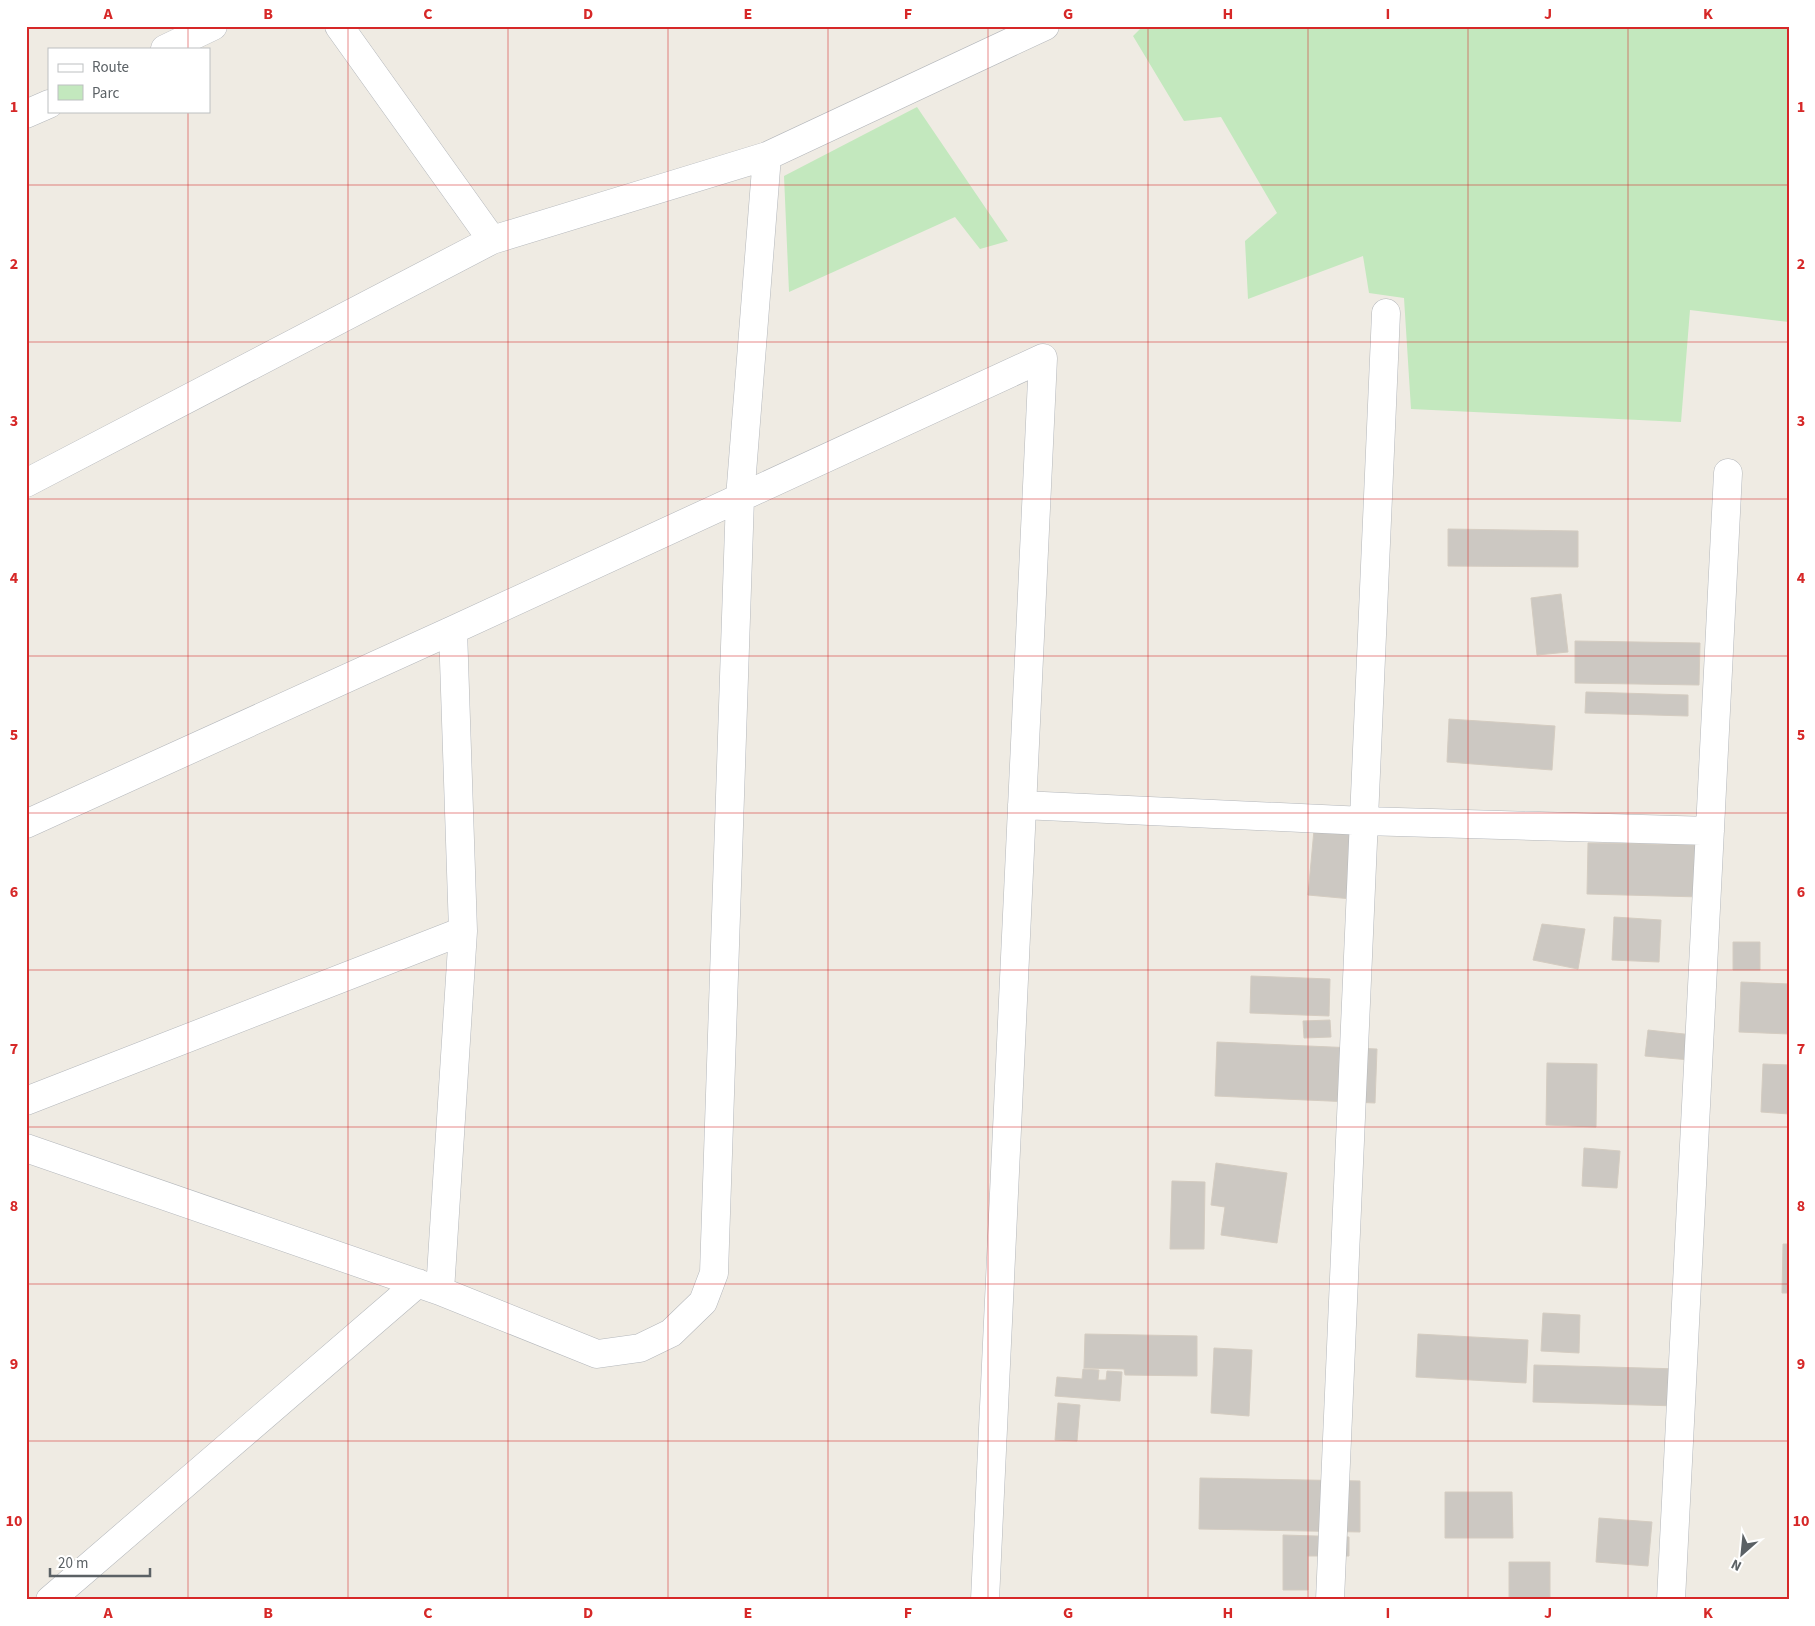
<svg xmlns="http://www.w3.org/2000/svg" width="1815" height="1626" font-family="'Source Sans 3',sans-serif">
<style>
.green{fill:#c3e8be}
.building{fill:#ccc8c2;stroke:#d4ccc1}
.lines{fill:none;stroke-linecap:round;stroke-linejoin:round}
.minor-casing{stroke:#b4b7bb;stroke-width:29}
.minor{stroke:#fff;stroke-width:28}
.grid{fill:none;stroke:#d62828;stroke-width:1;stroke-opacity:0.55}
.neatline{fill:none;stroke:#d62828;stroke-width:2}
.grid-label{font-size:16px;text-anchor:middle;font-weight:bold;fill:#d62828}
</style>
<rect width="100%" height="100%" fill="#efebe3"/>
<path class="green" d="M1143,26H1789V322L1690,310L1681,422L1411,409L1404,298L1369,293L1363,256L1248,299L1245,241L1277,213L1221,117L1184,121L1133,36Z
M917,107L1008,241L980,249L955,217L789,292L784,176Z"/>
<path class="building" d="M1448,529L1578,531V567L1448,566Z
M1561,594L1568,652L1537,655L1531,598Z
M1575,641L1700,643L1699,685L1575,683Z
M1586,692L1688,695V716L1585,713Z
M1449,719L1555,726L1552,770L1447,762Z
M1314,830L1357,834L1352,899L1308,895Z
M1588,843L1702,845L1701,897L1587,894Z
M1614,917L1661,920L1659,962L1612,960Z
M1542,924L1585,929L1578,969L1533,960Z
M1733,942H1760V970H1733Z
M1251,976L1330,979L1329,1016L1250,1013Z
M1741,982L1789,984V1034L1739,1032Z
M1330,1020L1331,1037L1304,1038L1303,1021Z
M1648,1030L1693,1035L1690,1060L1645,1056Z
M1217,1042L1377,1049L1375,1103L1215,1096Z
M1547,1063L1597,1064L1596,1127L1546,1125Z
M1763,1064L1789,1065V1114L1761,1112Z
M1584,1148L1620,1151L1617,1188L1582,1186Z
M1216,1163L1287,1173L1277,1243L1221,1235L1225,1207L1211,1205Z
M1172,1181L1205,1182L1204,1249H1170Z
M1783,1244H1789V1293H1782Z
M1543,1313L1580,1315L1579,1353L1541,1351Z
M1085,1334L1197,1336V1376L1125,1375L1124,1369L1084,1368Z
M1418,1334L1528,1340L1526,1383L1416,1377Z
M1214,1348L1252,1350L1249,1416L1211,1413Z
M1534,1365L1680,1369L1679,1406L1533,1402Z
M1083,1369L1099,1370L1098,1380H1106L1107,1371L1122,1372L1120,1401L1055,1396L1057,1377L1082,1379Z
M1058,1403L1080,1405L1077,1441L1055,1440Z
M1200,1478L1360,1481V1532L1199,1529Z
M1445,1492H1512L1513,1538H1445Z
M1599,1518L1652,1522L1648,1566L1596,1562Z
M1283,1535L1349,1537V1556H1308V1590H1283Z
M1509,1562H1550V1600H1509Z"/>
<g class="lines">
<defs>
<path id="minor" d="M339,26L492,240
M165,49L213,26
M26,114L49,104
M26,483L492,240L767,156L1045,26
M1022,805L1364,821L1710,831
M26,824L453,630L1043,358L985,1600
M26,1101L463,931
M26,1148L440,1291L597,1354L640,1348L671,1333L703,1302L714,1273L740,498L767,156
M440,1291L463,931L453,630
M50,1600L418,1283
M1330,1600L1386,313
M1671,1600L1728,473"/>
</defs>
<use href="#minor" class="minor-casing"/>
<use href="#minor" class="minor"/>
</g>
<path class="grid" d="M188,26V49M348,26V1600M508,26V1600M668,26V1600M828,26V1600M988,26V1600M1148,26V1600M1308,26V1600M1468,26V1600M1628,26V1600M188,111V1600M26,185H1789M26,342H1789M26,499H1789M26,656H1789M26,813H1789M26,970H1789M26,1127H1789M26,1284H1789M26,1441H1789"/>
<rect width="1815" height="1626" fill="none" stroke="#ffffff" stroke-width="55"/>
<rect x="48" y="48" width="162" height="65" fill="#ffffff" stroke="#bdc0c1"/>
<rect x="58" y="64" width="25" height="8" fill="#ffffff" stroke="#bdc0c1"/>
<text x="92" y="72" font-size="15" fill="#5b6165">Route</text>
<rect x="58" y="85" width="25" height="15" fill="#c3e8be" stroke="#bdc0c1"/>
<text x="92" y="98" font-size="15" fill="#5b6165">Parc</text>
<g transform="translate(1742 1554) rotate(207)" stroke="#ffffff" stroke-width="4" paint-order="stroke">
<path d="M0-4L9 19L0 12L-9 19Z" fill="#5b6165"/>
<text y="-8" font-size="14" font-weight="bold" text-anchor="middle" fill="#5b6165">N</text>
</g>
<path d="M50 1568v8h100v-8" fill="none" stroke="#5b6165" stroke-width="2.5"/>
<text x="58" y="1568" font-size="15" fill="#5b6165" stroke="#ffffff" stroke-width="4" paint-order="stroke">20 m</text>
<rect x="28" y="28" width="1760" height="1570" class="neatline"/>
<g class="grid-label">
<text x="108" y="19">A</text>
<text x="268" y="19">B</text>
<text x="428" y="19">C</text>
<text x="588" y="19">D</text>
<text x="748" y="19">E</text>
<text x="908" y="19">F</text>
<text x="1068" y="19">G</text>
<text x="1228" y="19">H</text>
<text x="1388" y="19">I</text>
<text x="1548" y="19">J</text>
<text x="1708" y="19">K</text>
<text x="14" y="112">1</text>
<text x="1801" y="112">1</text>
<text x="14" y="269">2</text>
<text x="1801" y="269">2</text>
<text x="14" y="426">3</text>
<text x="1801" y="426">3</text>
<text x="14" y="583">4</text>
<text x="1801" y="583">4</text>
<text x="14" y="740">5</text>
<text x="1801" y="740">5</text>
<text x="14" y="897">6</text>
<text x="1801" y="897">6</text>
<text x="14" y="1054">7</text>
<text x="1801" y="1054">7</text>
<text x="14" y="1211">8</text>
<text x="1801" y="1211">8</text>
<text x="14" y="1369">9</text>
<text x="1801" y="1369">9</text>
<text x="14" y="1526">10</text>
<text x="1801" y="1526">10</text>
<text x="108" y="1618">A</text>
<text x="268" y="1618">B</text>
<text x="428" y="1618">C</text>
<text x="588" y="1618">D</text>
<text x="748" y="1618">E</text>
<text x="908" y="1618">F</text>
<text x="1068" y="1618">G</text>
<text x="1228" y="1618">H</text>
<text x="1388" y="1618">I</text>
<text x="1548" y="1618">J</text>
<text x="1708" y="1618">K</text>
</g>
</svg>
